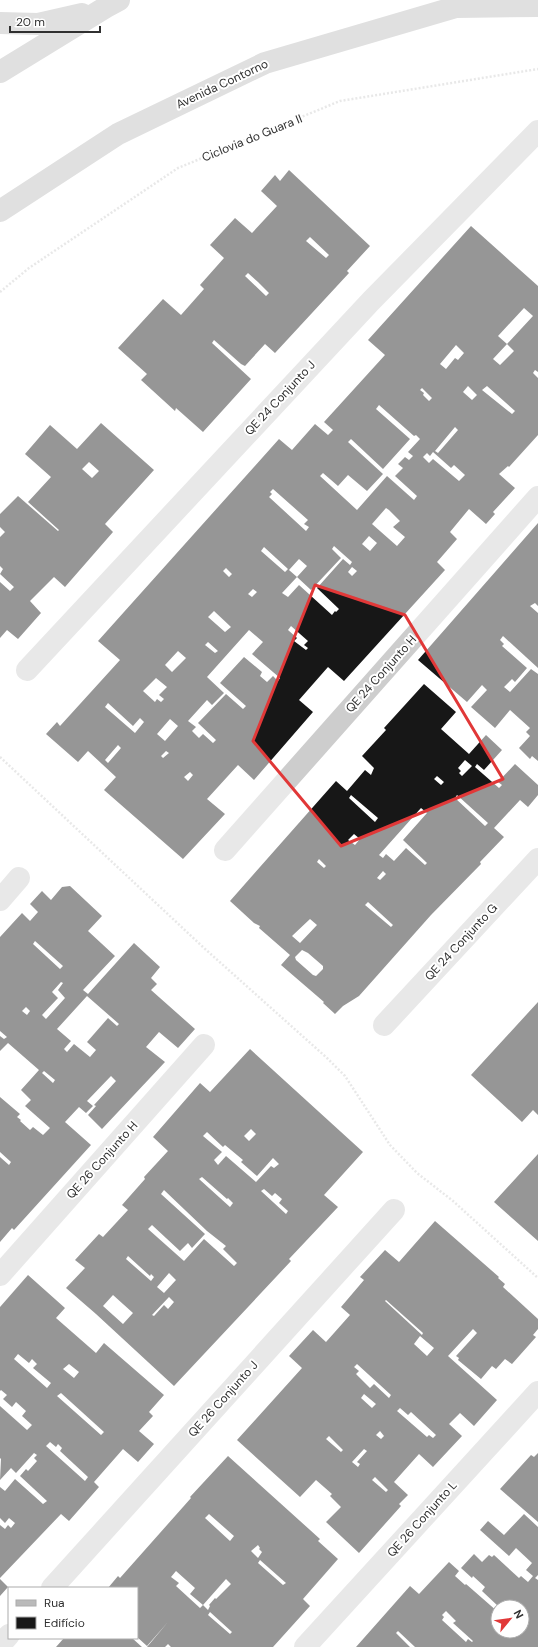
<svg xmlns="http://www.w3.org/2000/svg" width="538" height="1647" font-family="'DM Sans',sans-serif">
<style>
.building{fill:#171717;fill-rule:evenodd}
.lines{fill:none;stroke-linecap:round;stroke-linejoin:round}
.path{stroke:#cdcdcd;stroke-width:2.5;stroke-dasharray:2 2;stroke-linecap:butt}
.street{stroke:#cdcdcd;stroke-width:22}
.secondary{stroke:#bababa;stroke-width:22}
.marked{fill:none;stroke:#e13838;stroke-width:3;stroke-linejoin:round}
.labels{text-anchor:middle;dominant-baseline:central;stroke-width:4;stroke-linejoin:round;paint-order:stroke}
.street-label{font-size:12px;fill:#303030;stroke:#fff}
</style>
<rect width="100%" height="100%" fill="#fff"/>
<path class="building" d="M289,170L370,246L347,271L349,273L275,353L265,344L245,366L241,364L214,340L212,343L251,379L203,432L176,408L175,411L141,380L147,374L118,348L163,299L181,315L204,289L200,285L224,258L210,245L235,218L252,233L277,206L261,191L275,175L280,181ZM310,237L329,255L326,258L306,241ZM248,273L258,282L269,293L266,296L245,276Z
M471,226L538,286V372L535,370L533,373L538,378V435L509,467L508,466L499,474L515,488L493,512L495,514L486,524L469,509L450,532L457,539L437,562L445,570L344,681L328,667L299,700L313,712L254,780L238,765L207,799L225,814L183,859L104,790L116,777L88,751L78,762L46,734L57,722L60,726L120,660L98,641L279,439L292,450L315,424L328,435L333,430L324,422L385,355L368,340ZM524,308L533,316L507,344L514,351L500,365L493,359L507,344L498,336ZM456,345L464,353L458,360L455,358L446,369L440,364ZM468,386L477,395L472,400L463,392ZM487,386L515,411L512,414L482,390ZM422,388L432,398L429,401L423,395L424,393L420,390ZM379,405L414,436L416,435L420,439L408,452L413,456L409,460L405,457L398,464L403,468L395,476L417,496L414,500L387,476L357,510L320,476L323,473L338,486L348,475L367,491L383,474L348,442L351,439L383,469L410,439L376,409ZM455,427L458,430L438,453L435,451ZM433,452L451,468L454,465L465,475L459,481L433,459L429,463L423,457L427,453L430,456ZM273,489L308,520L304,524L309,527L306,531L269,497L272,494L270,492ZM386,508L389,510L400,521L393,527L405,537L397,546L372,524ZM369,536L377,543L370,551L362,544ZM334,546L352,562L350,565L343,559L317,588L339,609L336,612L335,611L332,615L299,585L288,597L282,593L297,577L289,570L299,559L307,566L297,577L311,590L341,558L332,549ZM264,547L288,569L285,572L261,551ZM352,567L357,571L352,576L348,572ZM226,568L232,574L229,577L223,571ZM253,589L257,592L252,597L248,594ZM214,611L231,627L225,632L208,617ZM291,626L308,641L304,645L308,648L306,650L294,641L297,638L288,630ZM249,630L263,642L252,654L280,678L278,681L273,676L267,682L260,676L262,672L244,657L220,683L246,706L243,709L226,694L198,723L216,740L213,743L203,734L199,738L192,731L196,727L188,721L207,700L212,705L224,693L207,677ZM208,642L218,651L215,653L205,645ZM178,651L186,658L172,672L165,665ZM156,678L167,687L159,695L164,699L161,702L157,699L155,702L143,691ZM108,703L133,726L140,718L144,722L135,733L105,707ZM170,719L178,726L165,741L157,734ZM118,745L121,748L108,763L105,760ZM166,751L169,753L163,758L161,756ZM190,772L193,775L188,781L184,777Z
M101,423L154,470L105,524L113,532L65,587L54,577L30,601L41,613L18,639L7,630L0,638V582L10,591L14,587L0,574L3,569L0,566V537L5,532L0,527V514L18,496L58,531L59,530L28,502L51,477L25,454L50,425L77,449ZM89,462L99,471L92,478L82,469Z
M538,523V606L535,603L530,606L538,613V668L503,636L500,640L504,644L502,646L527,668L515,682L512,679L504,687L510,692L531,669L538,674V761L532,756L530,759L519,748L530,736L526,732L530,728L510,710L495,728L471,707L487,690L482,685L467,702L418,660Z
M424,684L456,712L441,729L469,754L486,735L502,750L484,770L477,764L475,767L499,788L502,785L498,782L515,764L538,785V795L528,807L520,800L494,828L504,837L480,862L481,864L431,915L359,996L343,1006L335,1014L323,1003L324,1002L281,965L290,955L259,928L260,926L254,923L230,901L336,781L347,791L365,770L371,775L374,768L362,756L386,730L384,728ZM465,760L472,766L462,776L459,773L461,771L458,768ZM437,776L444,782L441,785L434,779ZM351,795L378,818L375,822L349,798ZM457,795L488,823L485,826L455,798ZM421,808L427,813L403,840L427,863L425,865L406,848L394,861L386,854L383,858L379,855ZM354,834L360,839L355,845L348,840ZM319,859L326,866L324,868L317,862ZM383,871L386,874L380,880L377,878ZM368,902L393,925L391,927L365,905ZM310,919L317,925L300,943L292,936ZM302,950L308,953L323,966V969L316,976L313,975L296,960L295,957Z
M70,886L102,916L88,931L115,956L83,990L88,994L134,943L160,967L151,978L157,984L151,990L195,1029L178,1048L159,1032L146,1047L165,1062L102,1129L88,1115L96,1106L94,1105L116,1081L111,1076L87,1101L93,1106L86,1113L79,1107L65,1122L91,1145L14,1230L12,1228L0,1242V1157L9,1165L11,1162L0,1152V1097L20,1114L17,1117L21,1120L20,1121L30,1130L33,1127L43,1135L50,1128L25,1106L31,1100L21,1090L39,1070L8,1043L0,1051V1036L4,1039L7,1037L0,1031V937L22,913L30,921L38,912L30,904L42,891L51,900L62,887ZM35,941L63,966L60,969L33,944ZM61,982L63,983L58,990L65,998L46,1019L42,1015L58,998L52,992ZM87,996L119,1024L117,1026L108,1018L87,1042L96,1050L90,1057L74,1044L67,1052L64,1049L71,1041L57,1029ZM26,1007L30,1011L27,1015L22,1011ZM44,1071L55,1080L53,1083L42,1073Z
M538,1002V1115L533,1110L522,1122L471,1075Z
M250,1049L363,1152L324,1195L338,1207L289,1259L291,1261L174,1386L96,1314L66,1288L85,1268L75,1260L99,1234L103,1237L128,1210L122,1205L145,1179L144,1177L168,1151L153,1137L200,1083L210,1092ZM251,1129L256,1134L249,1141L244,1136ZM207,1132L223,1147L225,1145L243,1160L241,1162L257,1176L273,1158L279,1164L274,1168L271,1166L256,1182L226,1156L218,1165L214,1160L222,1152L203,1136ZM202,1177L227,1199L228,1198L233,1203L230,1207L199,1179ZM264,1189L272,1196L275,1193L282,1199L279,1203L288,1211L286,1214L261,1191ZM164,1190L207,1231L226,1246L223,1249L237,1263L234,1266L204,1239L184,1261L148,1229L152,1225L180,1251L188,1243L192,1248L205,1234L161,1194ZM128,1256L150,1276L151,1274L154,1277L151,1281L126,1259ZM169,1273L176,1280L164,1293L157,1287ZM113,1295L133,1313L123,1324L103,1306ZM169,1297L174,1302L168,1309L164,1305L154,1316L152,1315Z
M538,1154V1241L494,1202Z
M435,1221L499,1277L498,1278L505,1284L503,1287L538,1319V1329L533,1335L536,1337L512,1364L505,1359L496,1369L492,1366L481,1379L458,1360L459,1358L456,1356L477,1333L473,1329L448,1356L497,1400L474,1426L460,1413L449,1424L462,1436L433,1467L419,1454L394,1482L408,1495L399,1504L401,1506L359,1553L326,1522L341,1507L330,1496L332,1494L316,1480L300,1497L237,1440L302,1368L289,1356L313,1330L326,1342L350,1315L341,1307L364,1280L360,1277L385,1250L399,1262ZM386,1300L423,1333L422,1335L385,1301ZM420,1336L434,1348L427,1356L414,1344ZM357,1364L391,1395L389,1398L374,1384L370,1388L356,1374L359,1371L354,1367ZM364,1394L376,1404L372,1408L361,1398ZM400,1408L408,1415L411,1412L436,1435L433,1438L429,1435L427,1437L397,1411ZM380,1431L384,1436L381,1439L376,1435ZM329,1436L343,1450L341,1452L326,1439ZM364,1449L367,1451L357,1462L360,1464L358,1467L352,1462ZM375,1477L388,1490L386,1492L372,1480Z
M28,1275L65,1308L56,1318L96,1353L104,1343L164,1395L149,1412L153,1416L139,1431L154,1444L138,1462L123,1449L94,1482L99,1487L69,1521L61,1514L0,1578V1525L5,1529L8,1525L11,1528L15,1523L9,1518L5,1523L0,1518V1487L5,1491L15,1479L43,1504L47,1501L20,1476L26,1469L28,1471L37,1461L34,1458L37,1455L34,1453L16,1473L11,1468L0,1480L1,1459L0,1458V1406L27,1430L32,1425L22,1416L26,1411L16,1402L12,1407L3,1399L7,1395L1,1390L0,1391V1307ZM18,1354L29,1363L32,1359L37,1364L33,1368L51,1383L47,1388L14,1359ZM69,1364L79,1372L74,1378L63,1369ZM61,1393L104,1432L101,1435L57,1396ZM50,1442L56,1447L58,1444L62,1448L60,1451L88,1477L85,1481L46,1446Z
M538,1453V1522L500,1489L531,1455L534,1457Z
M228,1456L320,1539L318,1541L338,1559L303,1599L310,1606L273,1647H171L168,1644L165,1647H147L168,1622L147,1646L137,1637V1588H108L118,1576L120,1578L191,1498L190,1497ZM209,1514L234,1536L230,1541L205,1518ZM258,1545L260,1548L259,1549L262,1552L258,1558L251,1551ZM260,1560L269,1568L286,1583L283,1585L258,1563ZM176,1571L195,1588L190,1594L203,1605L226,1579L231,1584L216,1599L215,1598L209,1605L210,1606L208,1610L203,1605L200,1608L176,1586L179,1583L171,1577ZM210,1612L232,1632L230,1634L208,1615Z
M524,1514L538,1527V1575L535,1578L538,1580V1647H415L398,1631L396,1633L410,1647H356L410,1586L419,1594L449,1562L459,1571L455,1576L465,1585L466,1584L498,1612V1631H522V1607H499L482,1591L485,1587L473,1576L472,1578L461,1568L474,1554L482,1562L489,1555L492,1557L494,1555L519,1578L521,1576L528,1582L533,1576L526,1570L532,1563L516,1548L509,1556L480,1530L488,1521L504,1535ZM446,1611L456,1621L453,1623L473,1641L472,1642L468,1639L466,1642L442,1620L444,1617L442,1615Z
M0,1579L8,1587L0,1596Z
M64,1638H132L142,1647H56Z"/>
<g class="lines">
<path class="path" d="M0,292L29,268L178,168L340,101L538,69
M0,757L204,948L327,1058L345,1076L390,1145L417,1173L453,1201L538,1278"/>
<path class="street" d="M27,670L371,301L538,131
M225,850L538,497
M0,900L19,878
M384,1025L538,859
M0,1275L204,1045
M52,1588L394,1210
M0,1645L9,1635
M305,1647L538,1392"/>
<path class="secondary" d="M0,23L38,24L82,14
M0,72L106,7L119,0
M0,211L118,134L265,63L456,7L538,6"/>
</g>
<path d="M0 0H538V1647H0ZM315,585L405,615L503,779L341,846L253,741Z" fill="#fff" fill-opacity=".55" fill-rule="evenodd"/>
<path class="marked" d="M315,585L405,615L503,779L341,846L253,741Z"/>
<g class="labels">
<g class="street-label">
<text transform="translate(222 84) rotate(-25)">Avenida Contorno</text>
<text transform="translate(252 138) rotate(-22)">Ciclovia do Guara II</text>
<text transform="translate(280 398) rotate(-47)">QE 24 Conjunto J</text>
<text transform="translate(381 674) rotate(-48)">QE 24 Conjunto H</text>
<text transform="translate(461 942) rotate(-47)">QE 24 Conjunto G</text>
<text transform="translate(102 1160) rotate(-48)">QE 26 Conjunto H</text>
<text transform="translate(223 1399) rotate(-48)">QE 26 Conjunto J</text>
<text transform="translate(422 1519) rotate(-48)">QE 26 Conjunto L</text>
</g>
</g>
<rect x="8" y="1587" width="130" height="52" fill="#ffffff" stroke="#acacac"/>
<rect x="16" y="1600" width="20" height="6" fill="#bababa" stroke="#acacac"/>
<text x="44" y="1607" font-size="12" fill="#303030">Rua</text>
<rect x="16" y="1617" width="20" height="12" fill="#171717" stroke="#acacac"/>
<text x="44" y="1627" font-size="12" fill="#303030">Edifício</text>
<g transform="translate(510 1619) rotate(61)"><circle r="19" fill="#ffffff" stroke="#acacac"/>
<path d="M0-3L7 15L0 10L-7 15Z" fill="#e13838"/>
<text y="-6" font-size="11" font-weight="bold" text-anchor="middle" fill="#303030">N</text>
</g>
<path d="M10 26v6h90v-6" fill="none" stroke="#303030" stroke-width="2"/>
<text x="16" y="26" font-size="12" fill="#303030" stroke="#ffffff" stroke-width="3" paint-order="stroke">20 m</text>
</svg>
